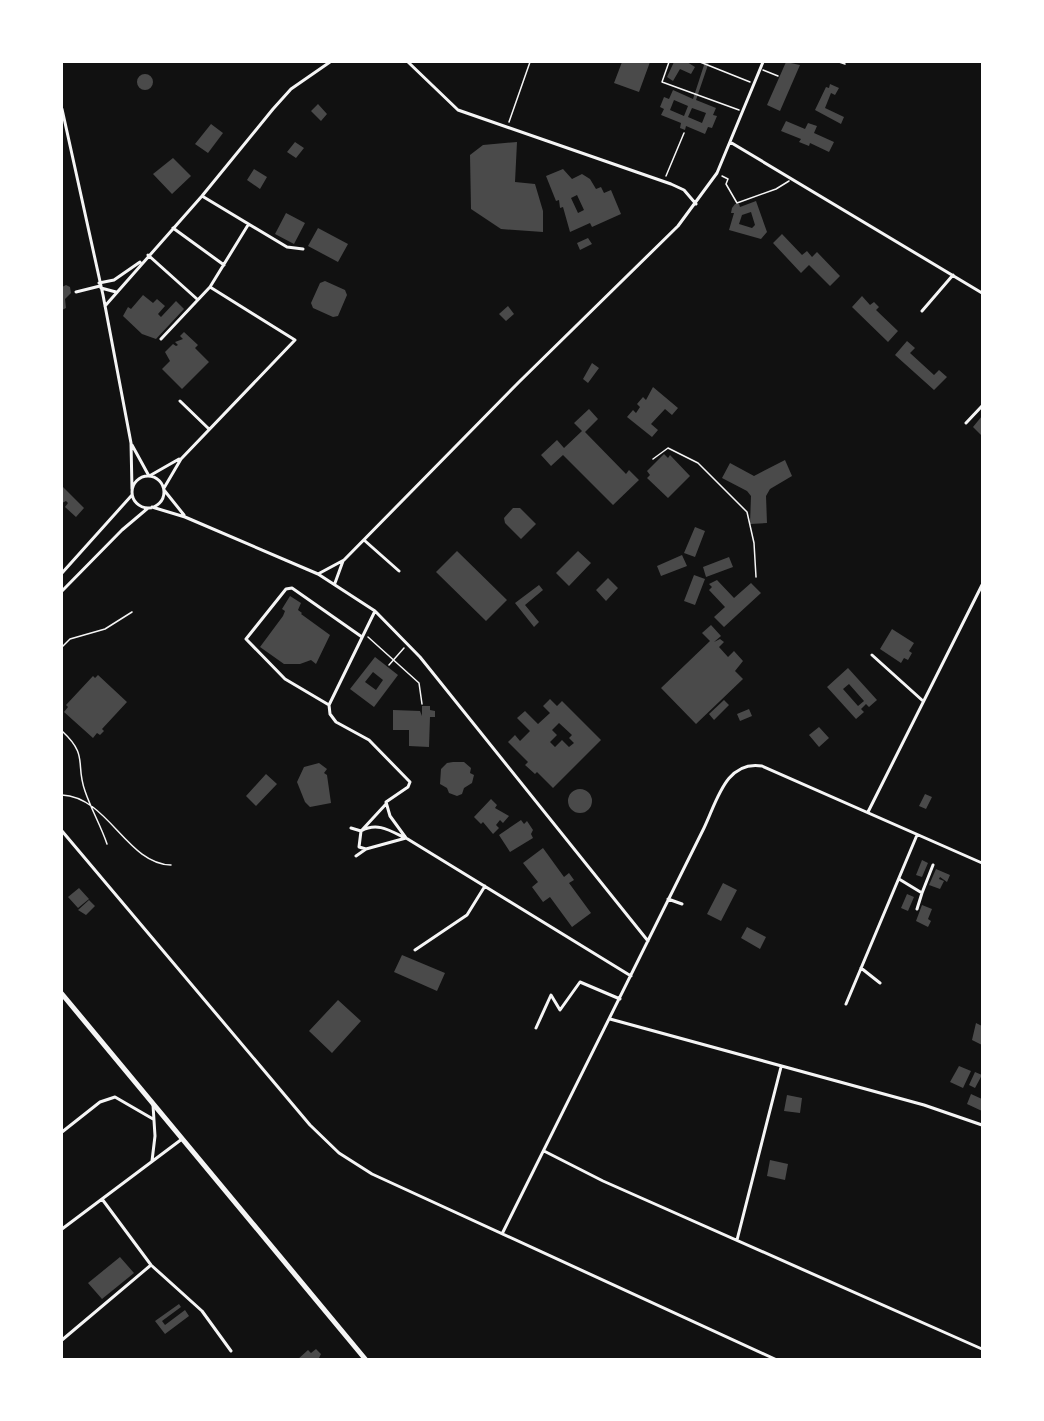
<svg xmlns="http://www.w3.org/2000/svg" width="1044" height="1421" font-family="Merriweather,serif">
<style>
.building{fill:#4a4a4a;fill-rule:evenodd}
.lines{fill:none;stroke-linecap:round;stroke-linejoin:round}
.path{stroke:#f5f5f5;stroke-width:1.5}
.minor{stroke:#f5f5f5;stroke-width:3}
.trunk{stroke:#f5f5f5;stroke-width:5}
</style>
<rect width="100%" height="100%" fill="#111"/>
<path class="building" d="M622,62H650L639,92L614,83Z
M674,62H687L695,67L691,74L680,69L673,81L667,77Z
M705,62H709L696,100L716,108L713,115L717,116L712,128L708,127L705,134L686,126L685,130L680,128L681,123L661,115L664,109L660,107L664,97L669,99L673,90L693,99ZM674,100L688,106L684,116L670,110ZM692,108L706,113L702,123L688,117Z
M786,62L800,65L780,111L767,105Z
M137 82a8 8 0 1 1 16 0a8 8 0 1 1-16 0Z
M830,84L839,88L835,95L831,93L825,108L844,117L841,124L815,110L826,87L829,88Z
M318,104L327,114L321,121L311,111Z
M786,121L805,129L808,123L817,126L814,133L834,142L829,152L810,143L809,146L799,142L801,139L781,131Z
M211,124L223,133L208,153L195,144Z
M295,142L304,148L296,158L287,152Z
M517,142L515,182L535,184L543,211V232L501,229L471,209L470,155L483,145Z
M173,158L191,176L172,194L153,174Z
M254,169L267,177L260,189L247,180Z
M563,169L572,179L582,174L590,179L596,189L601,187L604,193L611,190L621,214L592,227L590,223L570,232L563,207L560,208L559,200L556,201L546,176ZM577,195L584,210L578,213L571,198Z
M756,201L767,232L761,239L729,230L734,213H731L732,208L735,204H739L740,207ZM751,212L755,225L752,228L739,224L742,215Z
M286,213L305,223L294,244L275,234Z
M318,228L348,244L338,262L308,246Z
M782,234L802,255L807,251L812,257L817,252L840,276L830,286L809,265L801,273L773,243Z
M588,238L592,244L580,250L577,243Z
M325,281L345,290L347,295L338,316L333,317L313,308L311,303L320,283Z
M66,285L70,287L71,293L65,299L66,308L62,310V287Z
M143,295L153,303L157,299L165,306L158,314L161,317L176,301L184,309L156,339L142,334L123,316L128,307L131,309Z
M862,296L870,305L874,302L879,307L876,310L898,331L888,342L852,307Z
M508,306L514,314L506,321L499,314Z
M184,332L198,345L195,348L209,362L182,389L162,369L170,361L165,352L173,344L176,346L178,345L175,342L183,339L180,336Z
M907,341L915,348L910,353L934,375L939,370L947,377L934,390L895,355Z
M592,363L599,368L588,383L583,379Z
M653,387L678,408L672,415L665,409L651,424L658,430L652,437L627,417L633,410L636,413L640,407L637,404L643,397L646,400Z
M589,409L598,419L585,432L626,474L629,470L639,480L613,505L563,455L551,466L541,455L557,440L564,448L582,431L574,423Z
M982,416V433L981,435L973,427Z
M664,454L668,458L670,455L690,476L668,498L647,478L650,475L647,471Z
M785,460L792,476L770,489L766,496L767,523L750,524L751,496L747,491L722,478L730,463L754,476Z
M62,486L84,508L76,517L65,507L68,503L66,501L62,503Z
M513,508H520L536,524L521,539L505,523L504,518Z
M695,527L705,531L695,557L684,553Z
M457,551L507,600L486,621L436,572Z
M578,551L591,563L569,586L556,573Z
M682,555L687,566L661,576L657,566Z
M729,557L733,567L706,577L703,567Z
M694,575L705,579L695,605L684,601Z
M608,578L618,588L606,601L596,590Z
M717,580L734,598L751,583L761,593L724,627L714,617L725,607L709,590L712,587L709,584Z
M539,585L543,590L525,605L539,622L534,627L515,603Z
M290,596L301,603L298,610L302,613L301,614L330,635L316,664L311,660L300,664H284L260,647L283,616L285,611L282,609Z
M711,625L721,636L714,642L720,639L724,642L719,647L728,657L734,651L743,661L735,671L743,679L696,724L661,688L710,641L702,633Z
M892,629L914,643L909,651L912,653L908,660L904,658L901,663L880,649Z
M375,657L398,675L374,707L350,689ZM373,672L383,680L376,690L365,682Z
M848,668L877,700L869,707L866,704L861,709L864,712L856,719L827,687ZM849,684L864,701L858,706L843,689Z
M98,675L127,702L102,729L104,731L100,735L97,733L93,738L64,712L68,707L66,705L93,676L95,678Z
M550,699L557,706L562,701L601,740L553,788L537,772L535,774L525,765L528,762L508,742L515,735L520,741L530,731L517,718L525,711L538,724L550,713L543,706ZM559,723L572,735L569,738L574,743L569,747L562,740L555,747L550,742L557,735L552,730Z
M724,700L729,705L714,720L709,714Z
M422,706H430V710L435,711V717H430L429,747L409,746V730H393V710L420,711L422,716Z
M749,709L752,716L740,721L737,714Z
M819,727L829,738L819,747L809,735Z
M453,762H464L471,768L470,773L474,775L472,783L464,788L462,794L457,796L449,793L447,788L440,784L441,769L447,763Z
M319,763L327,769L324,773L327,775L331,803L310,807L305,802L297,782L304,767Z
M266,774L277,784L256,806L246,796Z
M568 801a12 12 0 1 1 24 0a12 12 0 1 1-24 0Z
M925,794L932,797L926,809L919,806Z
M491,799L497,805L495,808L509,816L503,823L500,820L496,825L499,828L493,834L483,822L481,824L474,817Z
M521,820L524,824L527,821L533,830L531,834L533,838L510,852L499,835Z
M543,848L564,877L569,873L574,880L569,883L591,913L572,927L550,897L543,902L532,887L538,882L523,863Z
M922,860L928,863L922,877L916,875Z
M936,869L950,875L947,882L940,877L939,879L944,881L940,889L929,885Z
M723,883L737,890L721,921L707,914Z
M79,888L89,899L78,908L68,897Z
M907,894L914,897L908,911L901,908Z
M89,900L95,906L86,915L78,910Z
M922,905L932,909L928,919L931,921L928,927L916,921Z
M747,927L766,937L760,949L741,938Z
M402,955L445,973L437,991L394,972Z
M338,1000L361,1021L332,1053L309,1031Z
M976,1023L982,1026V1045L972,1040Z
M959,1066L971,1071L963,1088L950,1082Z
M975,1072L982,1075L975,1088L969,1085Z
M971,1094L982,1099V1111L967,1104Z
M787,1095L802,1098L800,1113L784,1111Z
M770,1160L788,1164L785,1180L767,1176Z
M120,1257L134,1273L102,1299L88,1283Z
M179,1304L181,1307L162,1321L165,1325L185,1310L189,1316L165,1334L155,1321Z
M316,1349L321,1354L318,1360H297L308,1350L311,1353Z"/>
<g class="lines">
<path class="path" d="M669,62L662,82L739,110
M700,62L750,82
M839,62L845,64
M763,70L778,76
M509,122L530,62
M666,176L684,133
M722,176L728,179L726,184L737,203L776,189L789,181
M653,459L668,448L698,463L747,512L754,543L756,577
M368,637L419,683L422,704
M62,647L70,639L105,629L132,612
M389,665L404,648
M62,731C89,756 75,763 85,791C91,809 101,826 107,844
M62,795C108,797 127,864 171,865"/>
<path class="minor" d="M408,62L458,110L671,184L684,190L696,204
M62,109L103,295L131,443L132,489
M730,142L982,293
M202,196L287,247L303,249
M173,228L224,265
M148,255L197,299
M99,283L114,280L140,262
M101,288L116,292
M76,292L100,286
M105,306L202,196L273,109L291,89L330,62
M922,311L953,275
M161,339L210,287L248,225
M180,401L209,429
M966,423L982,406
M132,445L149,476
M151,475L179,459
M132 492a16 16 0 1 1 32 0a16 16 0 1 1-32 0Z
M164,488L181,459L295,340L210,287
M164,490L184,515
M152,507L185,517L318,574L375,611L420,657L648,941
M364,540L399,571
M62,573L132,495
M318,574L344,560L519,382L678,226L717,173L763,62
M335,583L343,561
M62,591L122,530L148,508
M375,611L329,705L330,714L336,722L369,740L410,782L408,787L386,802L390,816L406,838L631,976
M872,655L923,701
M329,705L285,679L246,639L286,589L292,588L362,637
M868,812L982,585
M351,828L361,831L359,847L366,849L406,838
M362,830L386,804
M62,831L310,1125L339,1153L372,1174L777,1360
M361,831C377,822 389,830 405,838
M356,856L366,849
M899,879L922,893L917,909
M922,893L933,865
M668,899L682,904
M415,950L467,915L485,886
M861,968L880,983
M846,1004L917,835
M610,1019L924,1105L982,1125
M536,1028L551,995L560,1010L580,982L620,999
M62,1132L100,1102L115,1097L153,1119
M544,1151L603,1181L982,1349
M152,1161L155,1136L153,1105
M102,1199L151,1265L202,1311L231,1351
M62,1229L182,1139
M503,1232L704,828C717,801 726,760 762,766L982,863
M737,1240L781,1067
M62,1340L151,1265"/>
<path class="trunk" d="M62,994L366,1360"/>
</g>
<rect width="1044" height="1421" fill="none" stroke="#ffffff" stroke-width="126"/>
</svg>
